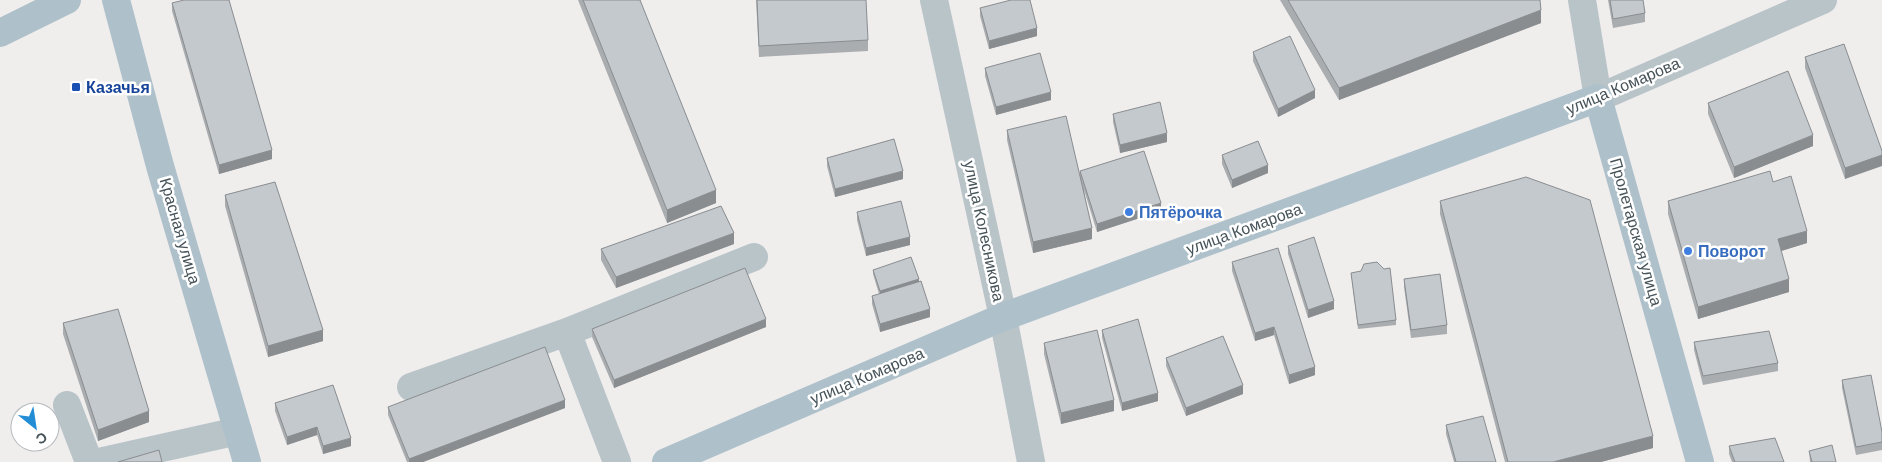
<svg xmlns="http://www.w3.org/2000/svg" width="1882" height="462" font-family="Helvetica,sans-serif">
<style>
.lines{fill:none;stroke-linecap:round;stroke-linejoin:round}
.minor{stroke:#b9c4c9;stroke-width:28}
.major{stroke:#aec1cb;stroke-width:28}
.wall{fill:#a9adb0}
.shaded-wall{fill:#898d90}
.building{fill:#c4c9cd;stroke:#898d90}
.transit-dot{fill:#1a4fb4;stroke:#fff;stroke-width:2}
.shop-dot{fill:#3f7fe0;stroke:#fff;stroke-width:2}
.labels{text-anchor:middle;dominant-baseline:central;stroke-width:5;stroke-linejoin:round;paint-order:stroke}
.street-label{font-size:16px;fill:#465359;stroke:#fff}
.transit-label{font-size:16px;font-weight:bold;fill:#164399;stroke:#fff;text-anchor:start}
.shop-label{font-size:16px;font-weight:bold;fill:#366cbe;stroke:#fff;text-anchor:start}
</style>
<rect width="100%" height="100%" fill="#f0eded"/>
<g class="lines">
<path class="minor" d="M934,0L1003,317L1031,462
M1582,0L1598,98L1823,0
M411,387L567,332
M67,405L89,462
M99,462L238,431
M617,462L567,332L754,257"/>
<path class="major" d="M116,0L160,166L247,462
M0,33L67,0
M666,462L1003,317L1598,98L1700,462"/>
</g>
<path class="wall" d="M578,0H640L716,203L667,223Z
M756,0L868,40V51L759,57Z
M1280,0H1540L1541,23L1339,100Z
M1608,0H1643L1645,13V22L1613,28Z
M172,3L272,159L219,174L172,11Z
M980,8L1037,36L989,49L980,16Z
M1253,52L1315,98L1278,117L1253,61Z
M1805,57L1882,151L1845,179L1805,68Z
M985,68L1051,100L996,115L985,76Z
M1708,103L1813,146L1734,178L1708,114Z
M1113,114L1167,142L1120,153L1113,122Z
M1007,130L1080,176V171L1161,211L1097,232L1084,190L1092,239L1033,253L1007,140Z
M1222,155L1268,173L1232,188L1222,164Z
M827,158L903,179L835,197L827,166Z
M1773,182L1807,243L1781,251L1789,292L1698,319L1668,214V201Z
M225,195L323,341L268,357L225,206Z
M1440,201L1653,448L1601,462H1505L1440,214Z
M857,212L910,245L866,256L857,220Z
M734,244L616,288L601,260V249Z
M1288,246L1334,309L1308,318L1288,254Z
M1232,262L1315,375L1289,384L1274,335L1255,341L1232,271Z
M873,270L919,282L930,317L880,332L872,304V296L879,294L873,274Z
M1351,273L1396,320V325L1358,329Z
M1404,279L1447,325V334L1411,338L1404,287Z
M63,323L149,422L98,441L63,334Z
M766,327L614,388L592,337V329Z
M1102,330L1158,401L1122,411L1102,338Z
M1694,342L1778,363V371L1703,385L1694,350Z
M1044,343L1114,411L1061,424L1044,354Z
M1166,358L1243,394L1186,416L1166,366Z
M1842,380L1882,432V450L1856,455L1842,388Z
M275,403L351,446L323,454L317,435L287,445L275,411Z
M388,407L565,408L423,462H407L388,415Z
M1446,425L1496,462H1454L1446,434Z
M1729,446L1784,462H1732L1729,454Z
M1809,451L1836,462H1810Z"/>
<path class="shaded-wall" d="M1541,10V23L1339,100V88Z
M1037,28V36L989,49V41Z
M1315,90V98L1278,117V109Z
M1051,92V100L996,115V107Z
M1167,133V142L1120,153V145Z
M1813,135V146L1734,178V167Z
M272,150V159L219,174V165Z
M1882,155V166L1845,179V168Z
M1268,165V173L1232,188V180Z
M903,171V179L835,197V189Z
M716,190V203L667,223V210Z
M1161,203V211L1097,232V224Z
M1092,228V239L1033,253V242Z
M1807,231V243L1778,252V239Z
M734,233V244L616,288V277Z
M910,237V245L866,256V248Z
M919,279V283L880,296V291Z
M1789,279V292L1698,319V307Z
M1334,301V309L1308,318V310Z
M930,309V317L880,332V324Z
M766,319V327L614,388V380Z
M1274,327V335L1255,341V333Z
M323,330V341L268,357V346Z
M1315,367V375L1289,384V375Z
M1243,385V394L1186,416V408Z
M1158,393V401L1122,411V403Z
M565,400V408L423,462H409V459Z
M1114,400V411L1061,424V413Z
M149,411V422L98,441V430Z
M317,427V435L287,445V437Z
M1653,436V448L1601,462H1553Z
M351,438V446L323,454V446Z"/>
<path class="building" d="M184,0H229L272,150L219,165L172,3Z
M583,0H640L716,190L667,210Z
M757,0H866L868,40L759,46Z
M1011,0H1030L1037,28L989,41L980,8Z
M1288,0H1540L1541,10L1339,88Z
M1610,0H1643L1645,13L1613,19Z
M1290,36L1315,90L1278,109L1253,52Z
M1844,44L1882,151V155L1845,168L1805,57Z
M1040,53L1051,92L996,107L985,68Z
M1788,71L1813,135L1734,167L1708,103Z
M1160,102L1167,133L1120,145L1113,114Z
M1066,116L1092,228L1033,242L1007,130Z
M894,139L903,171L835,189L827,158Z
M1258,141L1268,165L1232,180L1222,155Z
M1144,151L1161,203L1097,224L1080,171Z
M1770,171L1773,182L1791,176L1807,231L1778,239L1789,279L1698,307L1668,201Z
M1526,177L1590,200L1653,436L1553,462H1508L1440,201Z
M275,182L323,330L268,346L225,195Z
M901,201L910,237L866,248L857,212Z
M721,206L734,233L616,277L601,249Z
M1314,237L1334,301L1308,310L1288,246Z
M1278,248L1315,367L1289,375L1274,327L1255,333L1232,262Z
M911,257L919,279L880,291L873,270Z
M1377,262L1384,269L1390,268L1396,320L1358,325L1351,273L1361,271L1364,264Z
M745,268L766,319L614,380L592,329Z
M1440,274L1447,325L1411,330L1404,279Z
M921,281L930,309L880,324L872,296Z
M118,309L149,411L98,430L63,323Z
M1138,319L1158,393L1122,403L1102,330Z
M1097,330L1114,400L1061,413L1044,343Z
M1769,331L1778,363L1703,376L1694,342Z
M1223,336L1243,385L1186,408L1166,358Z
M545,347L565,400L409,459L388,407Z
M1871,375L1882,432V442L1856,447L1842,380Z
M333,385L351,438L323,446L317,427L287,437L275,403Z
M1483,416L1496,462H1456L1446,425Z
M1775,438L1784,462H1735L1729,446Z
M1832,445L1836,462H1812L1809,451Z
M159,450L162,462H118Z"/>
<rect class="transit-dot" x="71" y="82" width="10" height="10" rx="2.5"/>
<g class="shop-dot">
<circle cx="1129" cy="212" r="5"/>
<circle cx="1688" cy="251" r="5"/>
</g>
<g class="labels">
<g class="street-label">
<text transform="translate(1623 86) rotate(-23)">улица Комарова</text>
<text transform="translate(1244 229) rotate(-20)">улица Комарова</text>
<text transform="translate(180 231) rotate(74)">Красная улица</text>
<text transform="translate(984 231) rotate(78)">улица Колесникова</text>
<text transform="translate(1636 232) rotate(74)">Пролетарская улица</text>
<text transform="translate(867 376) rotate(-23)">улица Комарова</text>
</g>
<g class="transit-label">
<text x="86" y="87">Казачья</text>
</g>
<g class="shop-label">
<text x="1139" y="212">Пятёрочка</text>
<text x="1698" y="251">Поворот</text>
</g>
</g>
<g transform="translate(35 427) rotate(150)"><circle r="24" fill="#ffffff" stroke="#b5babd"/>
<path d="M0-4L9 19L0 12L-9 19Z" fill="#228dd4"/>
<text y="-8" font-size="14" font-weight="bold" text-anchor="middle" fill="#465359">С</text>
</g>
</svg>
